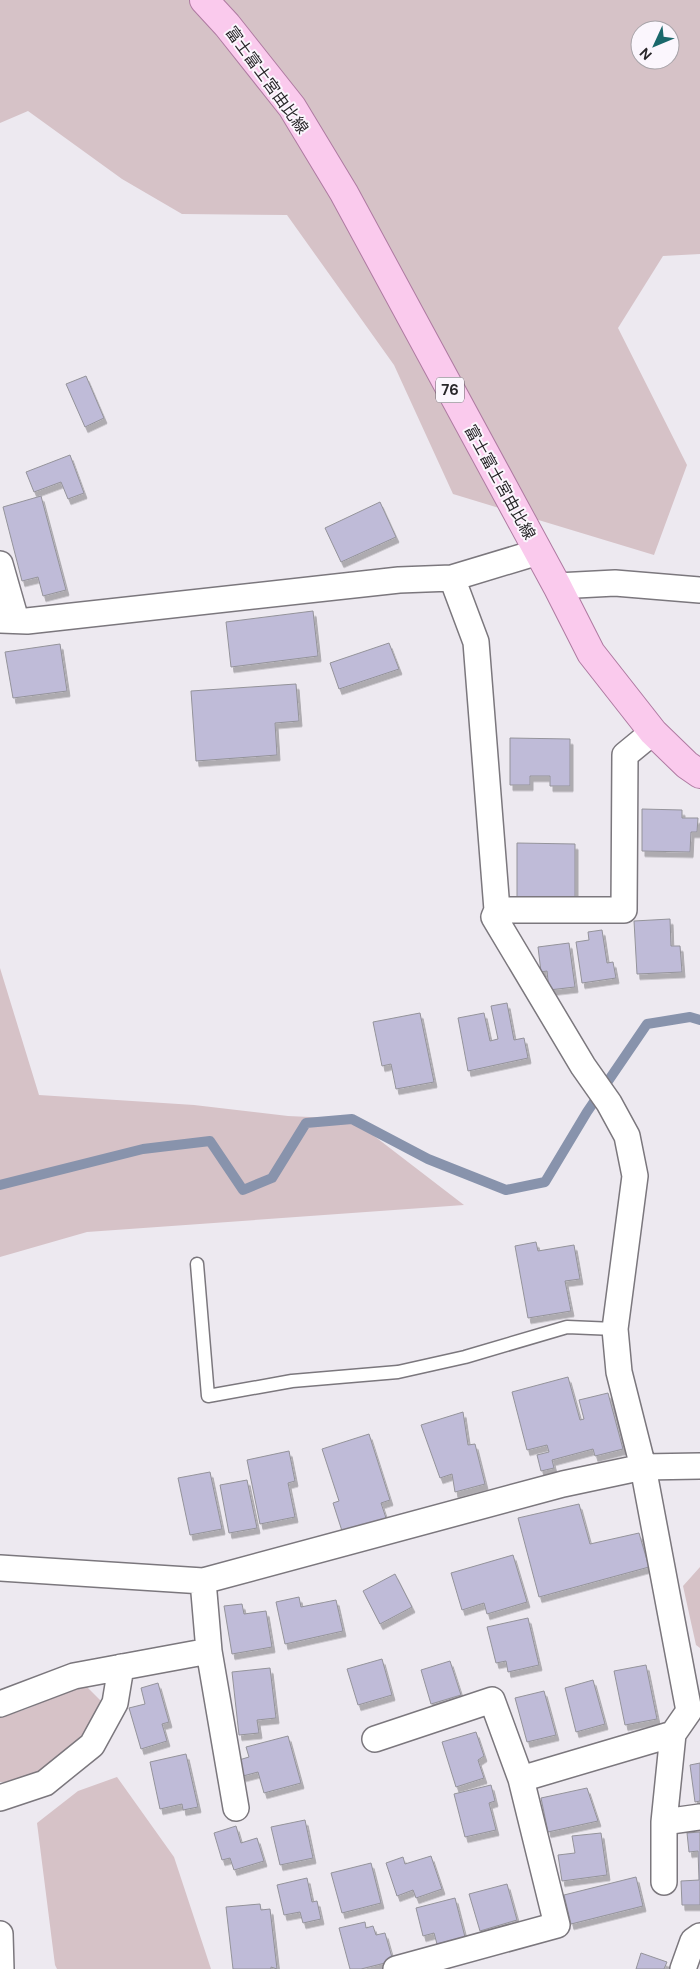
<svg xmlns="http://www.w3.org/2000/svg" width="700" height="1969" font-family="'DM Sans','Noto Sans JP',sans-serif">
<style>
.green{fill:#d6c2c7;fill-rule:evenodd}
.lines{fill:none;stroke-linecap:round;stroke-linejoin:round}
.stream{stroke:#8893ac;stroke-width:10}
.building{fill:#bfbbd8;stroke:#94939a;filter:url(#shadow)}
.service-casing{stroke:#7b777d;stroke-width:15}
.minor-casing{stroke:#7b777d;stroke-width:28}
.primary-casing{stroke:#ae7aa1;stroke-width:30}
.service{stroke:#fff;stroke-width:12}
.minor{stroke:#fff;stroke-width:25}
.primary{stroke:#facaed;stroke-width:28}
.labels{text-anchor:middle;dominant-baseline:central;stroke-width:4;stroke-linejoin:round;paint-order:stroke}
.shield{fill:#fbf6fd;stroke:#676469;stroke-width:1}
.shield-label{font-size:15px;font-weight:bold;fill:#282629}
.street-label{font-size:16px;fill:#282629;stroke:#fbf6fd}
</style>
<defs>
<filter id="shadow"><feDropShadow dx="3" dy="5.5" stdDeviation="0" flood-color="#0004"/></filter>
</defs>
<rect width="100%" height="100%" fill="#ede9f0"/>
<path class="green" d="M0,0H700V254L663,256L618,328L687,465L654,555L453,494L394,365L287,215L182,214L122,179L28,111L0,123ZM640,30H670V60H640Z
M0,968L39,1095L194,1105L288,1116L352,1119L464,1205L87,1232L0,1257Z
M700,1567V1648L696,1645L683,1586Z
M80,1680L109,1709L75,1754L31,1785L0,1782V1716C29,1712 56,1695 80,1680Z
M117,1777L174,1857L211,1969H57L55,1965L37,1823L78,1791Z"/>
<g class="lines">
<path class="stream" d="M0,1185L143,1149L210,1141L243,1190L272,1178L306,1123L352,1119L428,1159L506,1190L545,1182L587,1112L647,1024L690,1017L700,1020"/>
</g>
<path class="building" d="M86,376L104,418L85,427L66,384Z
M70,455L84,493L68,499L61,482L34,492L26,472Z
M41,496L66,590L43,596L38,577L22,581L3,507Z
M380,502L396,537L341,562L325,528Z
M313,611L318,656L231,667L226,622Z
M389,643L399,669L339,689L330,663Z
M60,644L67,691L13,698L5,652Z
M296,684L299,721L275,723L277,755L196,761L191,691Z
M510,738L570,739V786H550V776H530V785H510Z
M642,809L682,810V818H698L697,832H691L690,852L642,851Z
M517,843L575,844V897H517Z
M670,919L671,946H680L682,972L637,974L634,921Z
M602,930L607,963L613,962L616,978L582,983L576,942L589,940L588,932Z
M569,943L575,987L549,990L547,971L541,972L538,947Z
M507,1003L514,1040L524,1038L528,1058L468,1071L458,1018L484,1013L490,1041L498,1039L491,1006Z
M420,1013L434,1082L396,1089L391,1064L382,1066L373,1022Z
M536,1242L538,1251L574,1245L580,1279L565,1281L571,1311L528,1318L515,1246Z
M568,1377L580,1420L584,1419L579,1400L608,1393L623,1449L595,1456L593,1449L552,1460L554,1468L541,1471L537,1455L549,1452L547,1445L527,1450L512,1392Z
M463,1412L468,1445L475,1444L485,1484L455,1492L452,1474L440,1478L421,1425Z
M369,1434L390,1500L381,1503L387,1521L343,1534L333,1503L339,1501L322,1449Z
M289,1451L295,1481L288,1483L295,1517L260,1524L247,1460Z
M210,1472L222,1529L190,1535L178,1478Z
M247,1480L257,1528L229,1533L220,1485Z
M579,1504L590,1544L639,1533L649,1567L539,1597L518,1518Z
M513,1555L527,1602L487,1614L484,1603L462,1610L451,1573Z
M395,1574L412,1607L380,1624L363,1591Z
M299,1597L301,1607L336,1600L343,1631L285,1644L276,1602Z
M242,1604L244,1614L266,1611L272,1647L232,1654L224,1606Z
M528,1618L539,1665L508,1672L506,1661L496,1663L487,1627Z
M382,1659L392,1695L358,1705L347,1669Z
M450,1661L461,1695L431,1704L421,1670Z
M646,1665L657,1719L625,1725L614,1671Z
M270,1668L276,1718L257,1720L259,1733L239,1735L232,1672Z
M593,1680L605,1724L576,1732L565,1688Z
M158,1683L169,1722L162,1724L167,1741L141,1749L129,1708L145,1704L141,1688Z
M544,1691L556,1735L527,1742L515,1698Z
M476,1732L484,1756L478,1760L484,1778L456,1787L442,1742Z
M288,1736L301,1783L264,1793L258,1772L243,1776L239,1760L249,1757L246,1747Z
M186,1754L198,1807L183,1810L182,1804L160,1809L150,1762Z
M700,1763V1801L695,1802L690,1765Z
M491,1785L495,1801L489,1803L496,1830L465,1837L454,1794Z
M587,1788L598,1821L548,1832L541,1798Z
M305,1820L313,1858L280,1865L271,1827Z
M236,1826L241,1843L257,1838L264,1861L234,1870L230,1858L222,1860L214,1833Z
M700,1832V1905H682L681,1881L699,1880L698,1851L689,1852L687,1833Z
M601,1833L607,1875L562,1881L558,1855L575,1853L572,1836Z
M431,1856L442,1889L416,1898L413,1890L397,1896L386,1863L403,1857L405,1864Z
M371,1863L381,1903L342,1913L331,1873Z
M636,1877L643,1906L571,1924L564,1895Z
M307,1878L312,1902L317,1901L321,1919L303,1923L300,1912L284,1915L277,1885Z
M507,1884L517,1920L480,1931L469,1894Z
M455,1898L465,1937L437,1944L434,1933L423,1936L416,1908Z
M260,1904L261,1910L270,1909L277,1969L271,1967V1969H233L226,1907Z
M365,1922L366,1928L373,1926L376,1935L385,1933L393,1961L361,1969H350L339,1928Z
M641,1953L667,1962L664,1969H636Z"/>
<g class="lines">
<defs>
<path id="service" d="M197,1264L208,1396L292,1381L398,1372L465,1357L567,1327L615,1329"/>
<path id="minor" d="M0,564L16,620
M452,578L476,642L497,910L494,917L583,1066L609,1103L627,1136L635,1176L615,1329L619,1372L643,1467L689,1711L673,1734L664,1822V1882
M557,586L615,583L700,590
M0,620L27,621L399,580L452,578L538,552
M497,910H624L625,755L653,732
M0,1568L203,1581L563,1484L643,1467L700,1466
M203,1581L209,1651L236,1808
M0,1704L74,1676L209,1651
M375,1739L492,1700L521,1779L557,1925L396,1969
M521,1779L673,1734
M0,1798L45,1783L92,1745L115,1703L121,1667
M664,1822L700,1817
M0,1934L1,1969
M683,1969L693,1941L700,1936"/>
<path id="primary" d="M204,0L227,25L292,107L344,193L557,586L591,653L653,732L687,765L700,774"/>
</defs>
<use href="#service" class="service-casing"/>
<use href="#minor" class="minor-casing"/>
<use href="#primary" class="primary-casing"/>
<use href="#service" class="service"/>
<use href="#minor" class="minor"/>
<use href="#primary" class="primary"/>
</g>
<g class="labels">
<rect class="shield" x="436" y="377.5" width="28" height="25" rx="4"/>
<g class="shield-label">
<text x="450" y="390">76</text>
</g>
<g class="street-label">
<text transform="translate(267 80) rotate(54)">富士富士宮由比線</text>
<text transform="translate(500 482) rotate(61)">富士富士宮由比線</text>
</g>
</g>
<g transform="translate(655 45) rotate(226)"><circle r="24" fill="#fbf6fd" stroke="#a7a3a8"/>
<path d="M0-4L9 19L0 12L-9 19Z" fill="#1a686b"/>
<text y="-8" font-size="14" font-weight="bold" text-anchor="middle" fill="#282629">N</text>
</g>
</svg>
